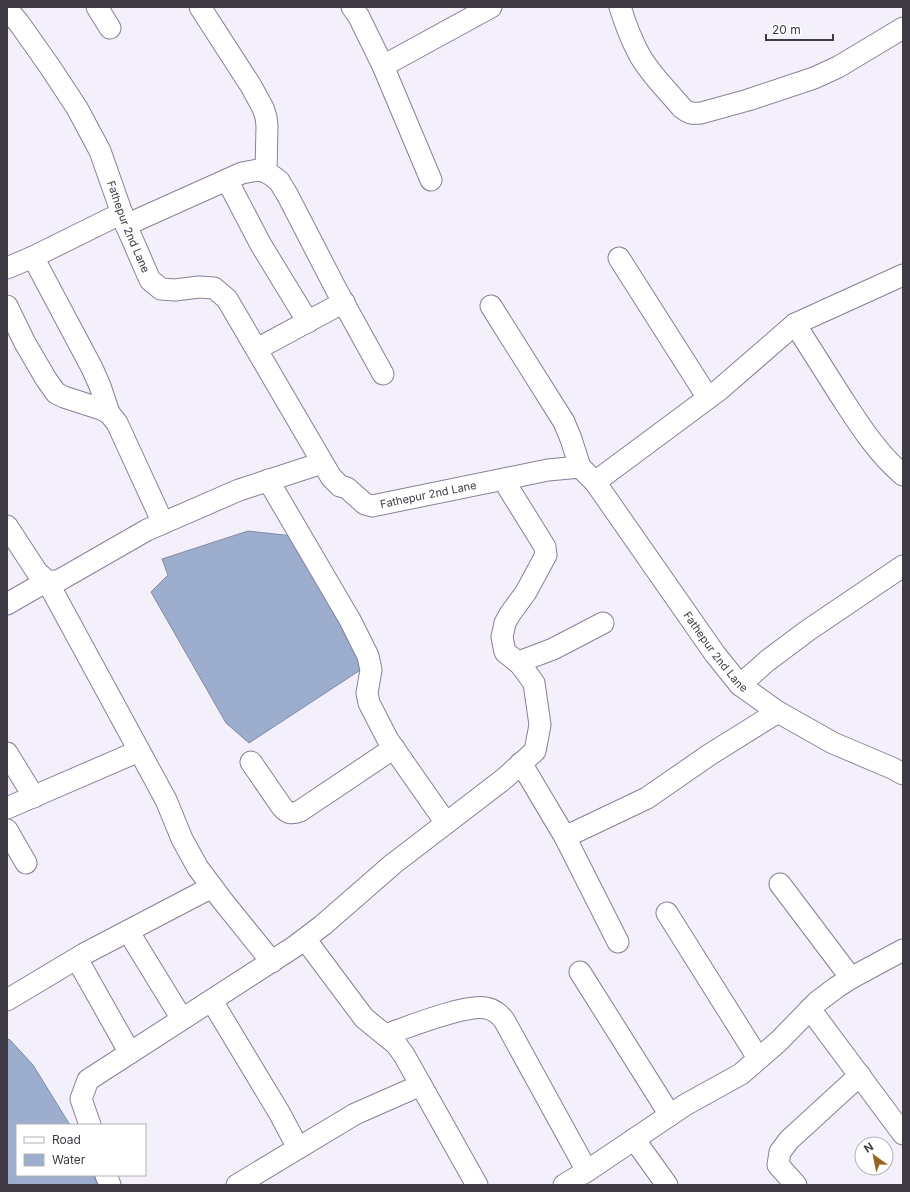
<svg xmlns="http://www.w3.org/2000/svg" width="910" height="1192" font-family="Inter,sans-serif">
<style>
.water{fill:#9cadcd;stroke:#808aa4}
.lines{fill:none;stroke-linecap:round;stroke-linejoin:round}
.minor-casing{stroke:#897f97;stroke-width:23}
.minor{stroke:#fff;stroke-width:21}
.labels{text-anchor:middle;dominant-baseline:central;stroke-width:4;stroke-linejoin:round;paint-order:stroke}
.street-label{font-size:11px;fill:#3e3a44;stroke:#fff}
</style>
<rect width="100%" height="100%" fill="#f4f0fb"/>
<path class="water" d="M248,531L293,536L368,665L249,743L226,723L151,592L168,575L162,559Z
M9,1039L33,1065L70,1125H17V1175H93L98,1185H7V1040Z"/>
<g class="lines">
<defs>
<g id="minor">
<path d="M97,7L110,28"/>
<path d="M200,7L251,86L263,108L266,117L267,126L266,172"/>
<path d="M352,7L359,17L383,66L431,180"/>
<path d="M620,7C625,23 631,39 639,54C649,73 668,91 682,108C688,113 692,114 701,113L748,100L814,78L838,67L903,28"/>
<path id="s1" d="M7,9L19,23L50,67L77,108L100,151L126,225L150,280L161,289L175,290L199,287L214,288L227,299L331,477L340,486L347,488L365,504L372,506L548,470L580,467L595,482L715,654L740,685L778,712L833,743L892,768L903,774"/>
<path d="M383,66L491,7"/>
<path d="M227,180L261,245L308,322"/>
<path d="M126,225L242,173L258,170L266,172L271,175L279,181L288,196L336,289L383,374"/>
<path d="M33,257L92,368L100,386L109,413"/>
<path d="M619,258L708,398"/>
<path d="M7,268L33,257L122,213"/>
<path d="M7,306L25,343L46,379L56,393L64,397L101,409L109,413L117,423L163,523"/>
<path d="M491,306L564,422L571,439L580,467"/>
<path d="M795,324C810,348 825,371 840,395C859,424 876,452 903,475"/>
<path d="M257,349L344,302"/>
<path d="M505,479L509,489L545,547L546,555L526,592L510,614L505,623L502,637L505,652L520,664"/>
<path d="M268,480L350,620L368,656L371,670L367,693L369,703L388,740L446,823"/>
<path d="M595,482L719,390L795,324L903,275"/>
<path d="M7,526L37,572L47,581H58L147,530L239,490L322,463"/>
<path d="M7,604L47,581L166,800L182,839L198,868L222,900L272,962"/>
<path d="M740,685L767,661L807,631L903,566"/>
<path d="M7,753L34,797"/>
<path d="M251,762L282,807C288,814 292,814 300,811L394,748"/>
<path d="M521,763L565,837L618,942"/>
<path d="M7,808L139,751"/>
<path d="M7,830L26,863"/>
<path d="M565,837L647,798L709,755L778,712"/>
<path d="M780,884L851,978"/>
<path d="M667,913L758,1058"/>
<path d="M128,931L182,1019"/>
<path d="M305,939L364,1018L396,1044L404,1055L477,1185"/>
<path d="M77,959L130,1053"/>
<path d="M580,972L670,1115"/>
<path d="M7,1000L84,954L212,887"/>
<path d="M212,1001L280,1114L298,1148"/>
<path d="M810,1009L903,1134"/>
<path d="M385,1035C408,1027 465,1004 486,1008C495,1010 499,1014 504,1020L587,1171"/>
<path d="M90,1125L81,1099L88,1080L294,947L323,925L393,864L505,778L535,751L540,725L534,683L520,664L524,660L553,649L603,623"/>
<path d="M634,1139L667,1185"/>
<path d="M106,1175L110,1185"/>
<path d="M237,1185L355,1114L421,1085"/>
<path d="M564,1185L587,1171L685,1105L741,1074L779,1041L817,1002L837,987L851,978L903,950"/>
<path d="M796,1185L778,1165L780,1152L789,1140L860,1075"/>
</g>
</defs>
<use href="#minor" class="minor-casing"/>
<use href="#minor" class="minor"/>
</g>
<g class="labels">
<g class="street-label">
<text stroke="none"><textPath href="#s1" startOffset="251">Fathepur 2nd Lane</textPath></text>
<text stroke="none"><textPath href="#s1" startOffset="708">Fathepur 2nd Lane</textPath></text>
<text stroke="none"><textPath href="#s1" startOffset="1092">Fathepur 2nd Lane</textPath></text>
</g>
</g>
<rect width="910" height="1192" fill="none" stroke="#3e3a44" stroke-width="16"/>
<rect x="16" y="1124" width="130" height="52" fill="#ffffff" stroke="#b2b0b4"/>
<rect x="24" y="1137" width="20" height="6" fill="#ffffff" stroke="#b2b0b4"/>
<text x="52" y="1144" font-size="12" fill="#3e3a44">Road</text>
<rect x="24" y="1154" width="20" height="12" fill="#9cadcd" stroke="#b2b0b4"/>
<text x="52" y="1164" font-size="12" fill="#3e3a44">Water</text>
<g transform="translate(874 1156) rotate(327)"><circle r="19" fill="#ffffff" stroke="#b2b0b4"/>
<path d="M0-3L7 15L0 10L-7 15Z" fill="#9b631f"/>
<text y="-6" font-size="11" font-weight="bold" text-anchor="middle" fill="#3e3a44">N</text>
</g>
<path d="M766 34v6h67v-6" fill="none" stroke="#3e3a44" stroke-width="2"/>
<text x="772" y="34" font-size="12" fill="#3e3a44" stroke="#ffffff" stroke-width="3" paint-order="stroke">20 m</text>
</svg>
